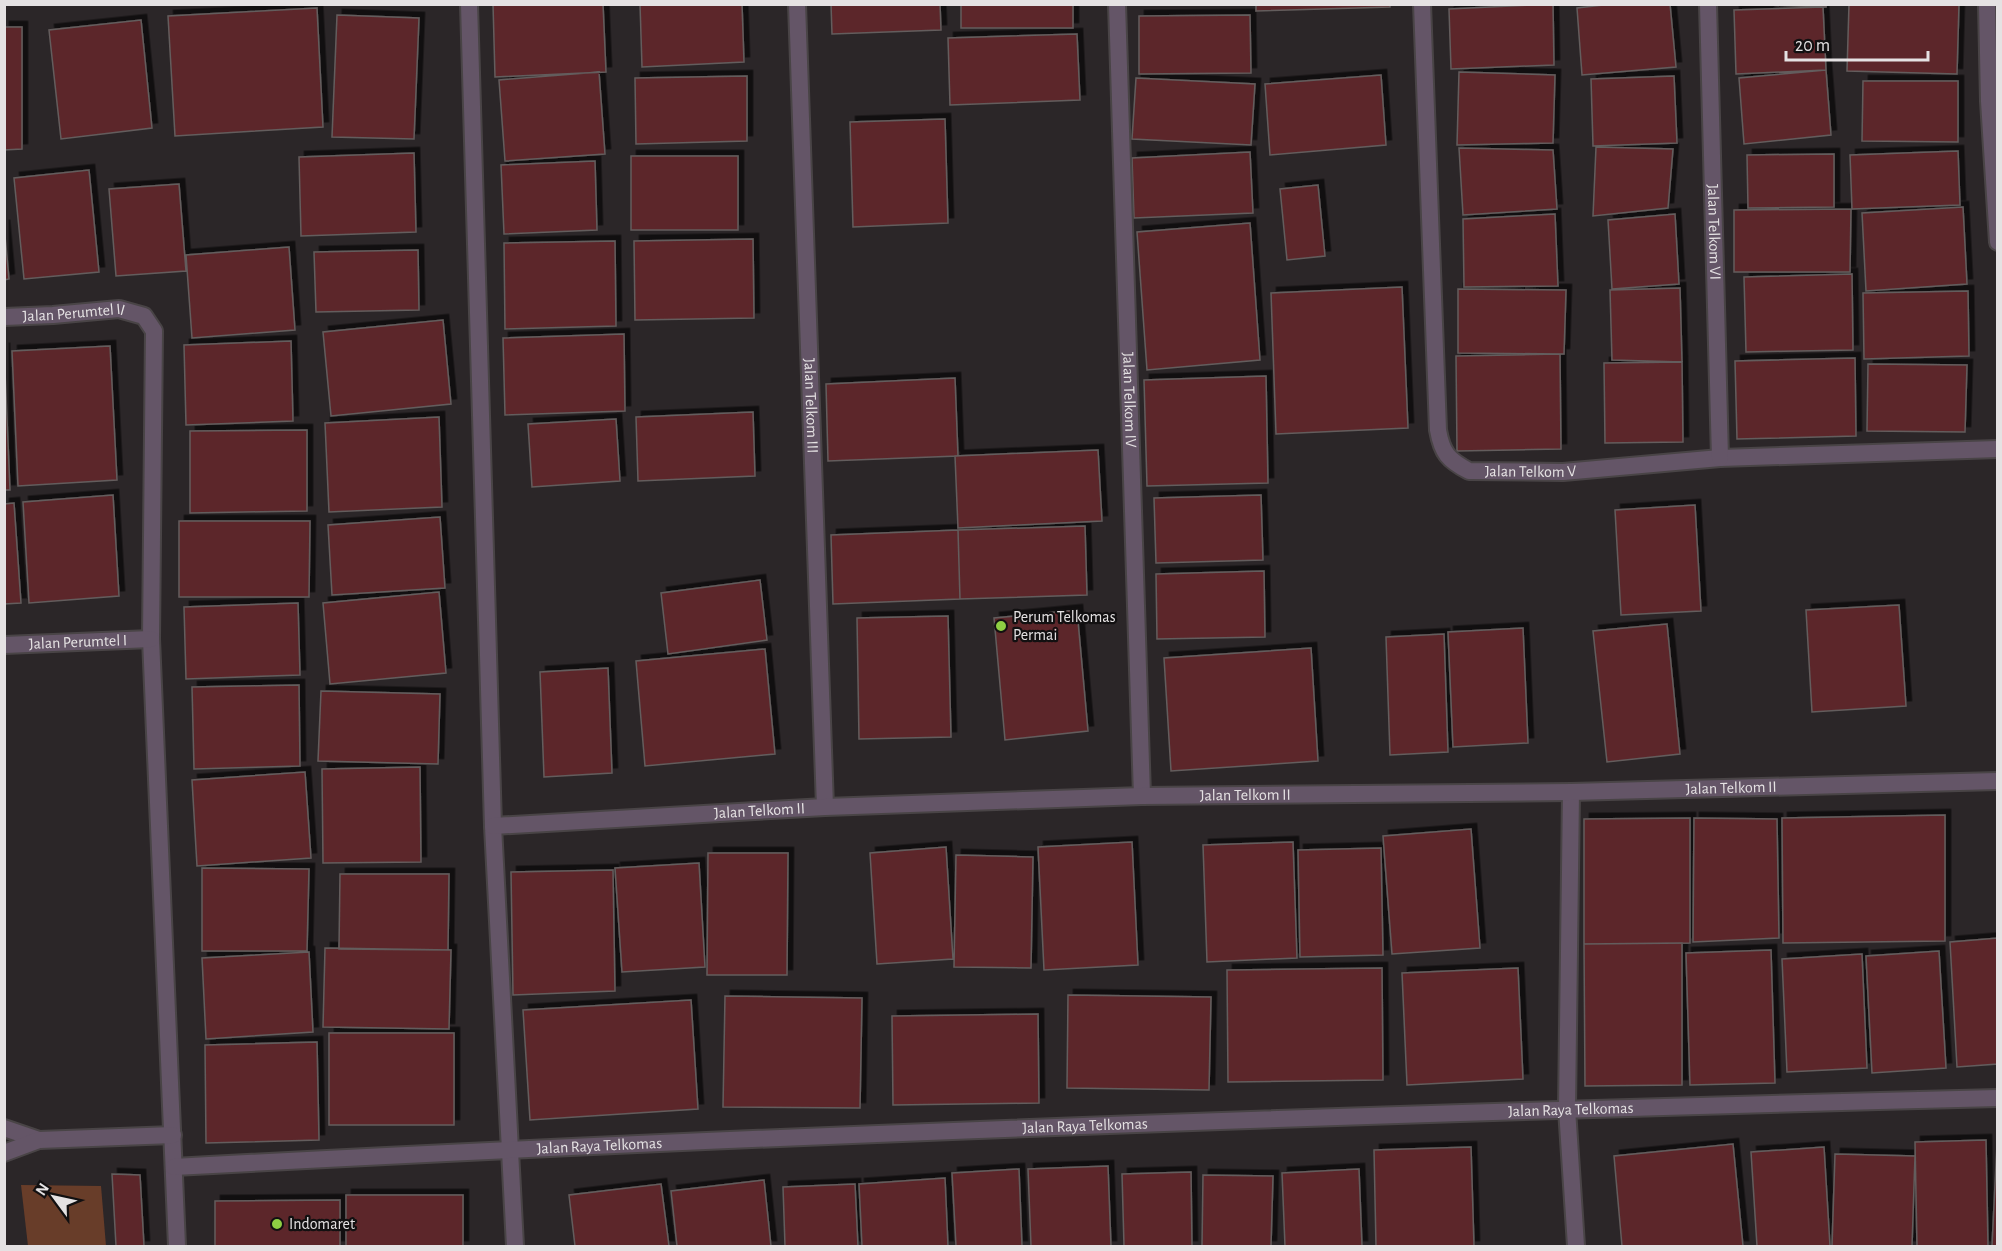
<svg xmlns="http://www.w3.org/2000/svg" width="2002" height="1251" font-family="'Alegreya Sans',sans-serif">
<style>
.green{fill:#683d29}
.building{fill:#5c272b;stroke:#645d5d;stroke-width:1.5;filter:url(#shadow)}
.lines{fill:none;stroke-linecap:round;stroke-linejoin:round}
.minor-casing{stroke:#494446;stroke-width:20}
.minor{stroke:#645567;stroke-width:16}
.poi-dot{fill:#8ece43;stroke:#121011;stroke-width:2}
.labels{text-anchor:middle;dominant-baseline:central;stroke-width:4.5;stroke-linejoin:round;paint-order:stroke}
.street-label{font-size:16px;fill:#e5e2e3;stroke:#121011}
.poi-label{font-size:16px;fill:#e5e2e3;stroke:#121011;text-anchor:start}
</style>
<defs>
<filter id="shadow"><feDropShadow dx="5.5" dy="-5.5" stdDeviation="0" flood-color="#0009"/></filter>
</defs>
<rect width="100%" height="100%" fill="#2b2628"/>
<path class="green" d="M21,1185L101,1186L106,1246H28Z"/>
<path class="building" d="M493,4H603L606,72L495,77Z
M640,4H742L744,62L642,67Z
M831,4H940L941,30L832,34Z
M961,4H1073V28H961Z
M1256,4H1390V7L1256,11Z
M1553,4L1554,65L1451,69L1449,9Z
M1612,4H1670L1676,67L1582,75L1577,8Z
M1741,4H1826V7Z
M1849,4H1959L1957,74L1847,71Z
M1823,7L1826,70L1736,74L1734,10Z
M317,8L323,127L175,136L168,16Z
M337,15L419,18L414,139L332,137Z
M1250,15L1251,73L1139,74V16Z
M141,20L152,128L61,139L49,30Z
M4,27H22V149L4,150Z
M1077,34L1080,100L950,105L948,38Z
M1826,70L1831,135L1744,144L1739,78Z
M599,72L605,154L505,161L499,80Z
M1459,72L1555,75L1553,143L1457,145Z
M1381,75L1386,145L1270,155L1265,84Z
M747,76V141L636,144L635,78Z
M1674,76L1677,143L1593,146L1591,79Z
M1136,78L1255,84L1251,145L1132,139Z
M1863,81H1958V142L1862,141Z
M945,119L948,223L853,227L850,122Z
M1596,147L1673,149L1668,208L1593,216Z
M1459,148L1553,150L1557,209L1463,215Z
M1958,151L1960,205L1852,209L1850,155Z
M1250,152L1253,213L1134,218L1132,158Z
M414,153L416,232L301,236L299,157Z
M1834,154V207L1748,208L1747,155Z
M631,156H738V230H631Z
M595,161L597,230L504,234L501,165Z
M89,170L99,272L24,279L14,178Z
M179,184L186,271L116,276L109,189Z
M1318,185L1325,256L1287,260L1280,189Z
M1963,207L1967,284L1866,291L1862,213Z
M1851,209L1850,272H1734V210Z
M1555,214L1558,286L1464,287L1463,219Z
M1675,214L1679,284L1612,289L1608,220Z
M1250,223L1260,360L1147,370L1137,232Z
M4,225L9,279L4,280Z
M753,239L754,318L635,320L634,241Z
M615,241L616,326L505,329L504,243Z
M289,247L295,330L192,338L186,255Z
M418,250L419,310L316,312L314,252Z
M1852,274L1853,350L1746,352L1744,277Z
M1402,287L1408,428L1276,434L1271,293Z
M1680,288L1682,362L1612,360L1610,290Z
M1458,289L1566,290L1564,354L1458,353Z
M1968,291L1969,356L1864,359L1863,293Z
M443,320L451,404L331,416L323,332Z
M624,334L625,411L505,415L503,338Z
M291,341L293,421L186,425L184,345Z
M110,346L117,480L18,486L12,351Z
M4,348L10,490H4Z
M1560,354L1561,449L1457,451L1456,356Z
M1855,358L1856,436L1737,439L1735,361Z
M1682,362L1683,442L1605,443L1604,363Z
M1868,364L1967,365L1965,432L1867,431Z
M1266,376L1268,483L1147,486L1144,380Z
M955,378L958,456L828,461L826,384Z
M753,412L755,476L638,481L636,417Z
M439,417L442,507L329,512L325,423Z
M616,419L620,481L532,487L528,424Z
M307,430V511L190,513V431Z
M1098,450L1102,521L958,528L955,456Z
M113,495L119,596L29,603L23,502Z
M1261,495L1263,560L1156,563L1154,498Z
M14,503L21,603L4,604V504Z
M1695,505L1701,611L1621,615L1615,510Z
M440,517L445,588L332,595L328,525Z
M179,521H310L309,597H179Z
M1085,526L1087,595L960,599L958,530Z
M958,530L960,599L833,604L831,535Z
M1264,571L1265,637L1157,639L1156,574Z
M760,580L767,640L668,654L661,593Z
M439,592L446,673L330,684L323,603Z
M298,603L300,675L186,679L184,607Z
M1899,605L1906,706L1812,712L1806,610Z
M1077,610L1088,731L1005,740L994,618Z
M948,616L951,737L859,739L857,618Z
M1667,624L1680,754L1607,762L1593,631Z
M1523,628L1528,743L1453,747L1448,632Z
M1444,634L1448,752L1390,755L1386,637Z
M1311,648L1318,761L1171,771L1164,658Z
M765,649L775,754L645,766L636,661Z
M608,668L612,773L544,777L540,672Z
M299,685L300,766L194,769L192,687Z
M321,691L440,694L438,764L318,761Z
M420,767L421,862L323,863L322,769Z
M305,772L311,858L197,866L192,780Z
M1945,815V941L1783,943L1782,818Z
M1690,818V943L1584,944V819Z
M1694,818L1777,819L1779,938L1693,942Z
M1471,829L1480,948L1392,954L1383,836Z
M1132,842L1138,965L1044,970L1038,847Z
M1293,842L1297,958L1207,962L1203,845Z
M946,847L953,959L877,964L870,853Z
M1381,848L1383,955L1300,957L1298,850Z
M708,853H788L787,975H707Z
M956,855L1033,857L1031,968L954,967Z
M699,863L705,967L622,972L615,868Z
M202,868L309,869L307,951H202Z
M613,870L615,991L513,995L511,872Z
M340,874H449L448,950L339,949Z
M1998,938V1064L1957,1067L1950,942Z
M1682,943V1085L1585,1086L1584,944Z
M325,948L451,950L449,1029L323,1027Z
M1771,950L1775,1083L1690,1085L1686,953Z
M1939,951L1946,1068L1872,1073L1866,956Z
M309,952L313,1032L206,1039L202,958Z
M1862,954L1867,1068L1787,1072L1782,959Z
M1382,968L1383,1080L1228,1082L1227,970Z
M1518,968L1523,1079L1407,1085L1402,973Z
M1068,995L1211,997L1209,1090L1067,1088Z
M725,996L862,998L860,1108L723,1107Z
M691,1000L698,1109L530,1120L523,1010Z
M1038,1014L1039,1103L893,1105L892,1016Z
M329,1033H454V1125H329Z
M317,1042L319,1140L206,1143L205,1045Z
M1986,1140L1988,1246H1917L1915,1142Z
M1733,1144L1743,1246H1622L1614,1156Z
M1997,1144L1998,1246H1992Z
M1471,1147L1474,1246H1376L1374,1150Z
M1824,1147L1830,1246H1757L1751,1152Z
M1835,1154L1915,1156L1912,1246H1832Z
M1108,1166L1111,1246H1031L1028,1169Z
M1019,1169L1022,1246H956L952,1173Z
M1359,1169L1362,1246H1285L1282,1173Z
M1191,1172L1192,1246H1124L1122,1174Z
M112,1174L140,1175L144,1246H116Z
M1203,1175L1273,1176L1271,1246H1202Z
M945,1178L948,1246H862L859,1184Z
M764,1180L771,1246H677L671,1191Z
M661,1184L669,1246H575L569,1195Z
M855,1184L858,1246H785L783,1187Z
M346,1195H463V1246H346Z
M340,1200V1246H215V1201Z"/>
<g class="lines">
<defs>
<g id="minor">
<path d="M469,4L493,826L515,1246"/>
<path id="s1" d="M797,4L825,807"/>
<path id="s2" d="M1117,4L1142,796"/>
<path id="s3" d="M1422,4L1438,430C1442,453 1448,460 1469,471L1563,472L1720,458L1998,449"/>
<path id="s4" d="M1708,4L1720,458"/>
<path d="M1987,4L1989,101L1998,242"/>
<path id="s5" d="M4,317L53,315L119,309L144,316L154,331L151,639L177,1246"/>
<path id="s6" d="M4,645L151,639"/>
<path d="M1571,792L1567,1109L1576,1246"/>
<path id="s7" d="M493,826L825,807L1142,796L1571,792L1998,781"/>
<path d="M4,1128L39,1140"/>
<path d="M4,1153L39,1140L173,1135"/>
<path id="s8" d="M174,1167C781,1134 1390,1113 1998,1098"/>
</g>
</defs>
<use href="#minor" class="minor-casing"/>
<use href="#minor" class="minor"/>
</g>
<g class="poi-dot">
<circle cx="1001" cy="626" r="6"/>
<circle cx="277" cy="1224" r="6"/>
</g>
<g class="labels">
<g class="street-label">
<text stroke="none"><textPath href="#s4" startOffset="228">Jalan Telkom VI</textPath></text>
<text stroke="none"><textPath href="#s5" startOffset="70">Jalan Perumtel II</textPath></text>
<text stroke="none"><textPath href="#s2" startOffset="396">Jalan Telkom IV</textPath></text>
<text stroke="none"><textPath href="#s1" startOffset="402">Jalan Telkom III</textPath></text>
<text stroke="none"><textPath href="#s3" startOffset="542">Jalan Telkom V</textPath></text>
<text stroke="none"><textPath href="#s6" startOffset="74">Jalan Perumtel I</textPath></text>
<text stroke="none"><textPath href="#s7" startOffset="1239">Jalan Telkom II</textPath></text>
<text stroke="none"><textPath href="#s7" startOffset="753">Jalan Telkom II</textPath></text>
<text stroke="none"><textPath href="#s7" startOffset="267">Jalan Telkom II</textPath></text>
<text stroke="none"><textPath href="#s8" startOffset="1398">Jalan Raya Telkomas</textPath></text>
<text stroke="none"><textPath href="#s8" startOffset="912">Jalan Raya Telkomas</textPath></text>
<text stroke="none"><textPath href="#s8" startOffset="426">Jalan Raya Telkomas</textPath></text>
</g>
<g class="poi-label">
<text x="1013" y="617">Perum Telkomas<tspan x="1013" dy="18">Permai</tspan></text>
<text x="289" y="1224">Indomaret</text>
</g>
</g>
<rect width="2002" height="1251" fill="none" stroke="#e5e2e3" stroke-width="12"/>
<g transform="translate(54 1197) rotate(303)" stroke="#121011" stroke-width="4.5" paint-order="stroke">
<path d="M0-4.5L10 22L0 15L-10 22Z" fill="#e5e2e3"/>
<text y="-9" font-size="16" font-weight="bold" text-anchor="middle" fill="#e5e2e3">N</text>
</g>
<path d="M1786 51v9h142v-9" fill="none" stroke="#e5e2e3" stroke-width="3"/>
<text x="1795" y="51" font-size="18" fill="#e5e2e3" stroke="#121011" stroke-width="4.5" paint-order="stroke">20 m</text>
</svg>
